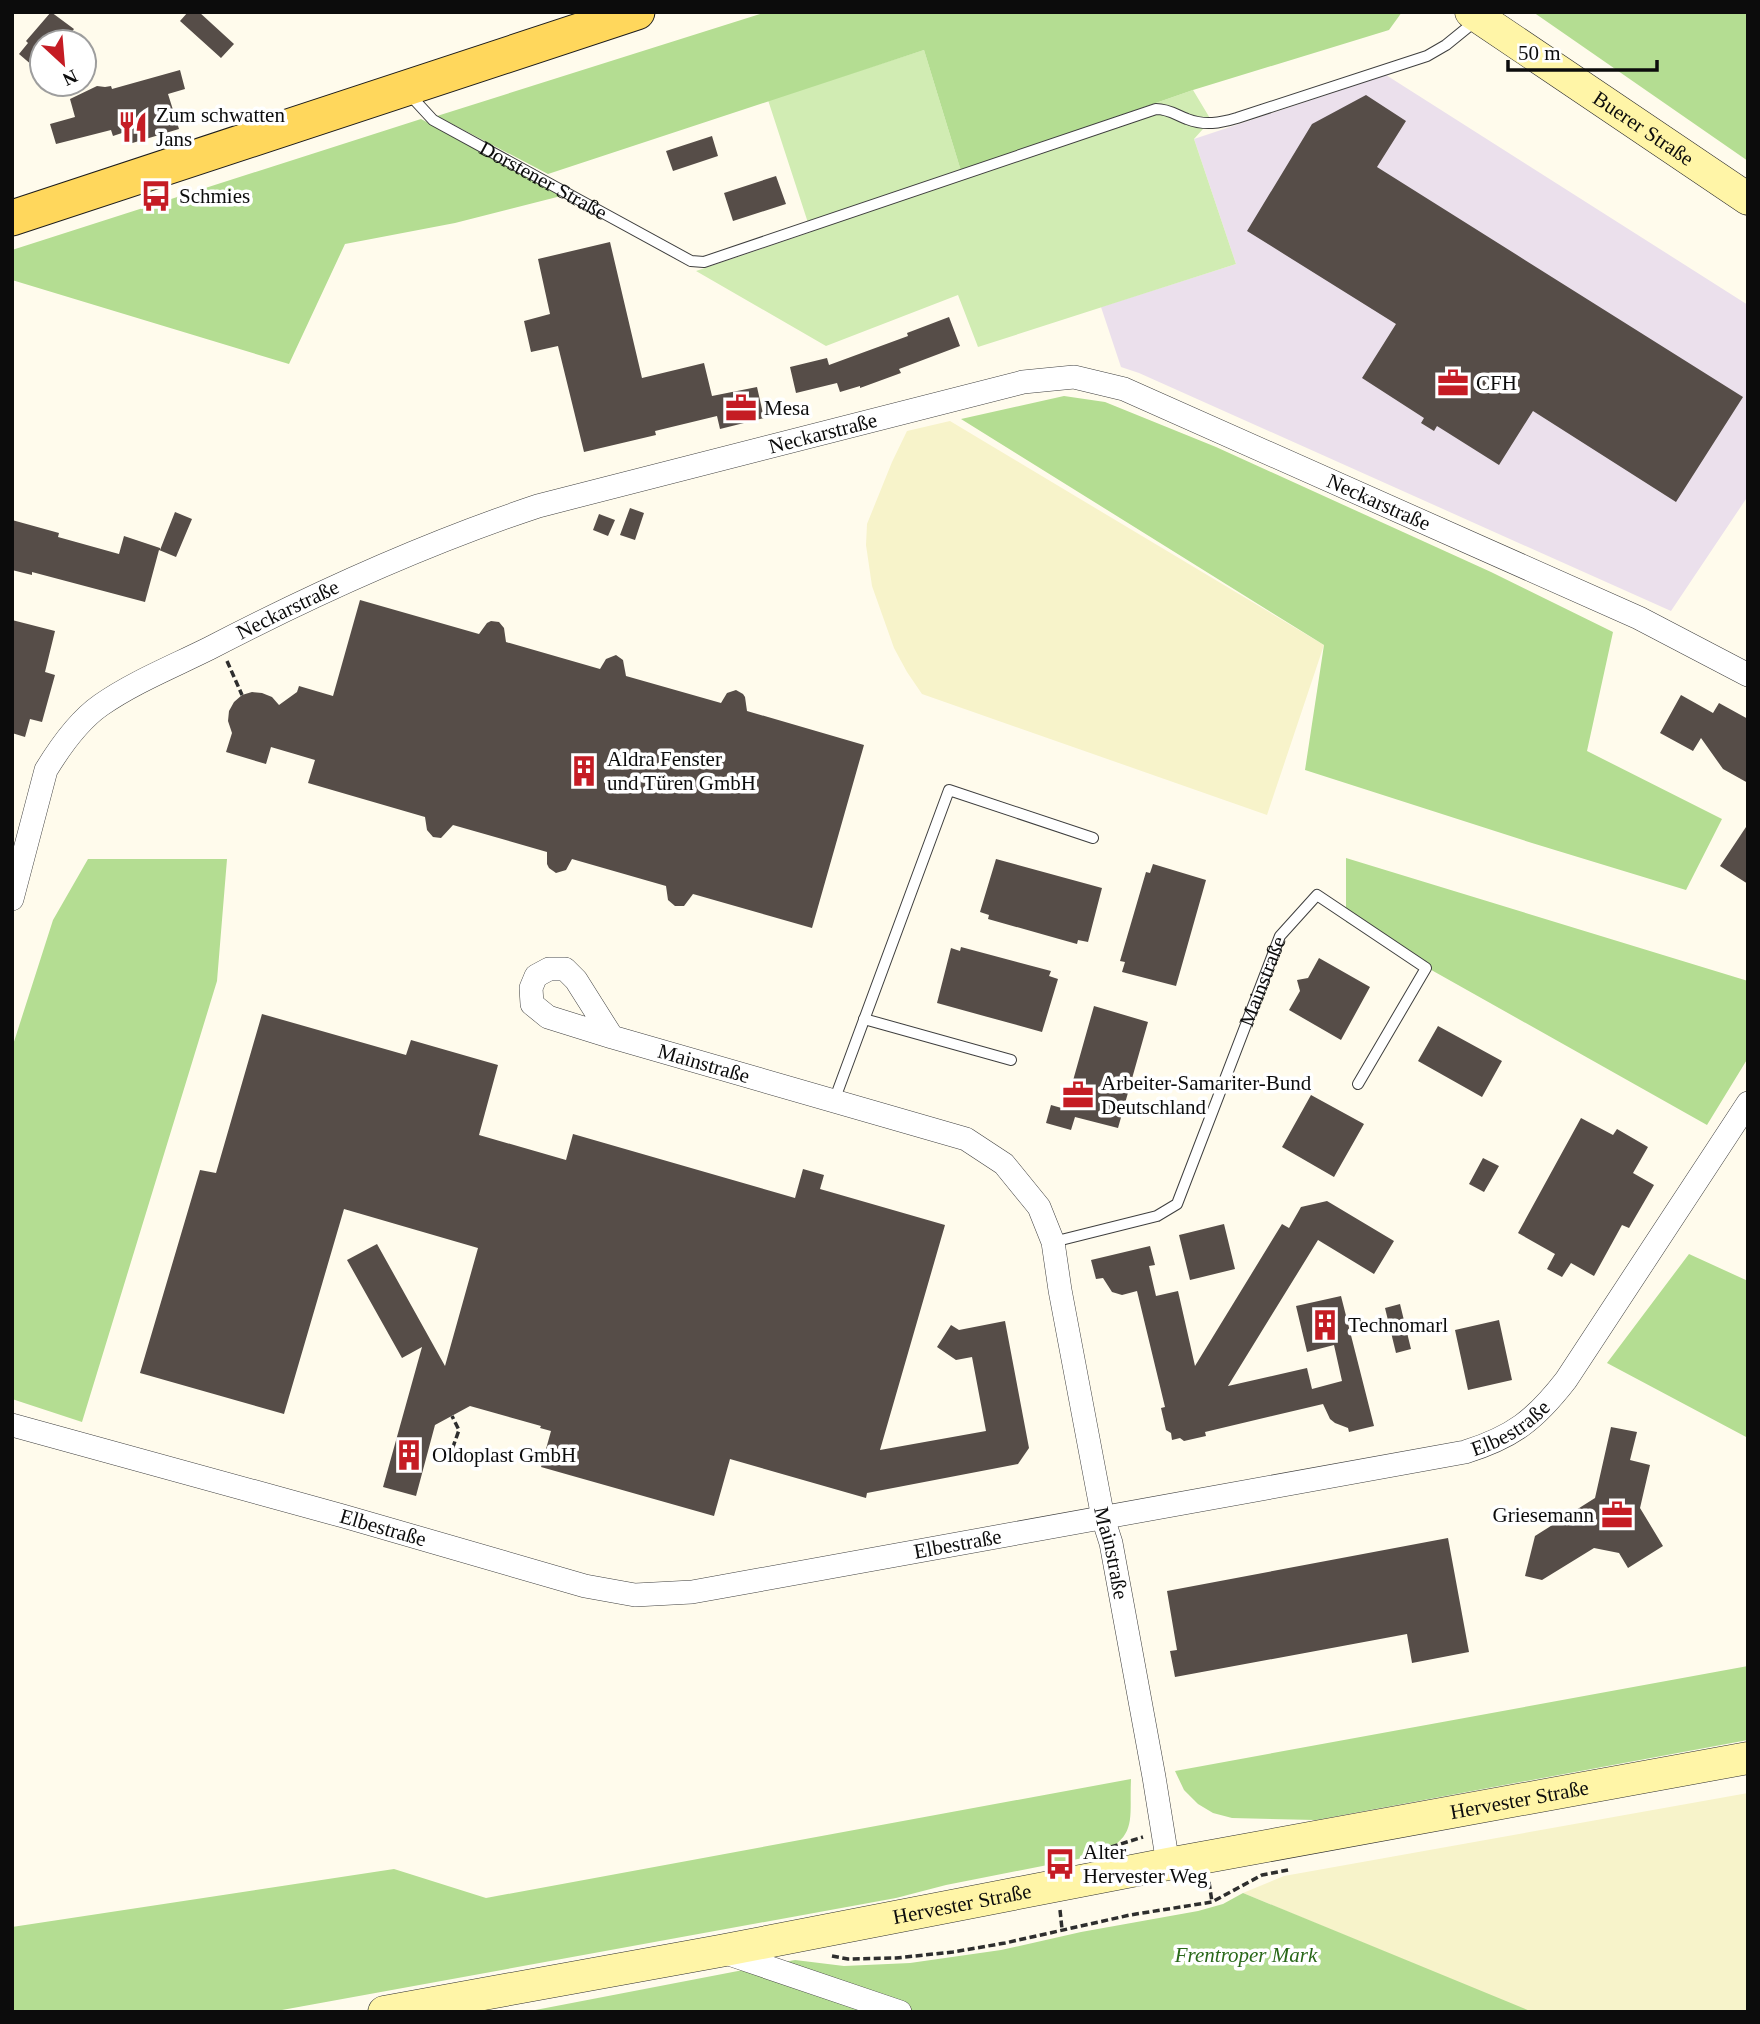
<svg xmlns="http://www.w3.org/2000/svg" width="1760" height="2024" font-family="Georgia,serif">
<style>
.industrial{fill:#ebe0ec}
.farmland{fill:#f7f3ca}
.green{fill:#d1ecb3}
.forest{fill:#b4dd92}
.building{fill:#564d48}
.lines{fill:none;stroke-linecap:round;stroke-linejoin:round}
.lane-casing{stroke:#3f3f3f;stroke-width:12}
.street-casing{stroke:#3f3f3f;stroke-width:24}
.secondary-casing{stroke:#2e2e2e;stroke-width:33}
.primary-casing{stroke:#1d1d1d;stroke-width:37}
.path{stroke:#2e2e2e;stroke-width:3.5;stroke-dasharray:7 3.5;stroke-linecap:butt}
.lane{stroke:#fff;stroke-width:10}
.street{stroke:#fff;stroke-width:23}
.secondary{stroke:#fff5a7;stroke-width:32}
.primary{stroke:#ffd75c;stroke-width:35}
.labels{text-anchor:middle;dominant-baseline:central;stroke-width:7;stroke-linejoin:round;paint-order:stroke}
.poi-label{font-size:21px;fill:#0c0c0c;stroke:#fff;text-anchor:start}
.street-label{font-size:21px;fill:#0c0c0c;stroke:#fff}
.park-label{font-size:21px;font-style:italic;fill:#296819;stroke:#fff}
</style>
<rect width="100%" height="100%" fill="#fffbec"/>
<path class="industrial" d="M1386,75L1748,305V496L1671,611L1139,373L1121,367L1101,307L1236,264L1194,139Z"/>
<path class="farmland" d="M950,421L1324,645L1267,815L922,694L907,672L894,648L872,586L866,545L867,524L892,462L907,431Z
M1748,1793V2012H1530L1243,1893L1284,1876Z"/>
<path class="green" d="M924,50L961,171L1193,90L1211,120L1194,139L1236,264L978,347L958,295L826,346L696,271L811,232L768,100Z"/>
<path class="forest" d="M766,12H1402L1389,30L1193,90L961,171L924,50L548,174L437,116Z
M1533,12H1748V161Z
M421,119L565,195L455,223L345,244L289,364L12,280V250Z
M1064,396L1105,402L1216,447L1491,572L1613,632L1587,751L1722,819L1686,890L1532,843L1305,770L1324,645L961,419Z
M1346,858L1748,981V1058L1707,1125L1346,922Z
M88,859H227L217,981L82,1422L12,1399V1048L53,920Z
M1689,1254L1748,1281V1438L1607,1363Z
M1748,1666V1740L1316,1820L1232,1818L1213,1813L1198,1804L1184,1790L1175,1771Z
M1131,1779C1129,1821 1139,1838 1093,1856L946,1885L896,1898L271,2012H12V1927L394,1869L486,1898Z
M1243,1893L1530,2011L525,2012L795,1960L844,1966L910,1963L1001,1950L1081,1932L1198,1911L1223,1904Z"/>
<path class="building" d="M51,12L74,29L64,42H42V55L33,66L19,54L28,43L26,41Z
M188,12H199L234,44L221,58L180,21Z
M180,70L185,89L168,94L179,129L129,144L125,132L113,136L111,130L56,144L50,124L75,117L70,99L97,86L105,87L111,86L112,89Z
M1366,95L1406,121L1377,167L1743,397L1676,502L1533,411L1499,465L1437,426L1434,431L1421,423L1424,418L1362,378L1396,324L1247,231L1312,124Z
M712,136L718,156L673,171L666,151Z
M776,176L786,204L733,221L724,193Z
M610,242L642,378L704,363L712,396L757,387L764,418L720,429L717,416L655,431L656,435L584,452L558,346L531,352L524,321L550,314L538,259Z
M949,317L960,346L899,369L901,373L860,388V386L840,392L837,383L796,393L790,367L827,358L829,365L908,336L907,333Z
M630,508L644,513L635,540L620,535Z
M175,512L192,519L176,557L159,550L145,602L32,572V575L12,570V520L59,533L58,537L119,554L124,536L160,548V550Z
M599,514L615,520L608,536L593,530Z
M360,600L479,634L487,623L491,621L499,622L504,628L506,642L600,669L606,659L616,655L623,660L626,676L721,703L727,693L736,690L743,694L745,697L747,711L864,745L812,928L693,894L684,906H675L668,900L666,886L572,859L566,870L556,873L549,868L547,864V852L453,825L441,838L433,837L427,830L425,817L308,783L315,760L271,747L266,764L226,752L232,733L228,721L229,711L234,702L242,695L252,692L262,693L272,697L279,705L297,692L299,686L333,696Z
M12,620L55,631L45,672L55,675L42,722L30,719L25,737L12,733Z
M1681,695L1713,713L1719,703L1748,719V783L1723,769L1701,738L1693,751L1660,733Z
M1748,824V884L1720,866Z
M996,859L1102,888L1088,942L1078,940L1077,944L1045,935L988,919L989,915L980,912Z
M1153,864L1206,880L1176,986L1122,972L1125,962L1120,961L1146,872L1150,873Z
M961,947L1051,971L1049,976L1058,979L1042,1032L937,1003L951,948L960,951Z
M1319,958L1370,987L1341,1040L1289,1010L1300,991L1297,980L1308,978Z
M1094,1006L1148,1022L1118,1128L1075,1117L1071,1130L1046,1123L1051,1105L1065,1109Z
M262,1014L406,1055L411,1040L498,1065L479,1135L566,1160L573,1134L795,1198L803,1169L824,1175L820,1189L945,1225L880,1450L986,1431L972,1357L956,1360L937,1347L951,1325L959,1330L1005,1321L1029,1448L1018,1464L867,1493L866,1498L730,1459L714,1516L541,1467L551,1431L540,1428L541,1426L470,1406L435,1425L416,1496L383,1487L422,1347L402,1358L347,1260L377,1244L445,1366L478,1248L344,1209L284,1414L140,1373L200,1170L216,1173Z
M1438,1026L1502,1061L1482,1097L1418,1061Z
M1311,1095L1364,1124L1334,1177L1282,1147Z
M1581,1118L1613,1135L1617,1129L1648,1147L1633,1173L1654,1185L1629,1228L1622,1225L1594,1276L1571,1263L1562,1277L1547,1269L1555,1254L1518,1233Z
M1483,1158L1499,1166L1484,1192L1469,1184Z
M1327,1201L1394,1241L1374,1274L1318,1240L1228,1386L1307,1368L1312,1389L1342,1381L1334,1345L1307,1352L1296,1306L1341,1296L1374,1426L1349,1432L1348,1428L1335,1423L1330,1419L1323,1404L1205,1432L1206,1436L1184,1441L1180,1438L1172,1440L1171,1433L1166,1430L1161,1408L1165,1407L1137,1291L1122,1295L1112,1292L1103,1278L1096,1279L1091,1260L1150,1246L1155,1265L1149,1266L1156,1296L1178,1291L1195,1366L1282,1224L1289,1228L1301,1207Z
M1224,1224L1235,1269L1190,1280L1179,1235Z
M1400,1304L1411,1349L1396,1353L1385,1308Z
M1499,1320L1512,1380L1468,1390L1455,1330Z
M1611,1427L1637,1432L1630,1460L1650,1465L1640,1508L1663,1546L1628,1568L1619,1553L1594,1548L1542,1580L1525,1576L1535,1536L1595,1498Z
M1448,1538L1469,1652L1412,1663L1407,1634L1175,1677L1170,1651L1177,1650L1167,1591Z"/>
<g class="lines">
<defs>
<g id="lane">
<path id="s1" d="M409,94L433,120L691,261L704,262L1156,109C1169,109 1176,115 1187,119C1205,126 1220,123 1237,118L1427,56L1446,45L1478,19"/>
<path d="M864,1019L1011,1060"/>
<path d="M834,1101L949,790L1093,838"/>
<path id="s2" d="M1053,1242L1157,1216L1177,1204L1280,936L1317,895L1426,968L1358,1084"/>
</g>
<g id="street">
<path id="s3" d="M12,899L46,770C60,747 78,721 101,705C134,682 174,666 210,648C316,593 424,544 538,506L1023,382L1074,377L1124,389L1639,618L1748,675"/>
<path id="s4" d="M612,1037L576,980L565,969H549L536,976L531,988L532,1004L548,1017L612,1037L966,1139L1004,1164L1039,1207L1053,1242L1060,1290L1103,1518L1111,1543L1154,1777L1168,1864"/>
<path id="s5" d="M12,1425L343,1516L585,1586L635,1595L692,1592L1465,1452C1513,1437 1535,1420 1566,1380L1748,1103"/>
<path d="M720,1951L900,2012"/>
</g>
<g id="secondary">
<path id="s6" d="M1471,12L1748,199"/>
<path id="s7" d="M384,2012L720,1951L1168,1864L1748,1758"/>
</g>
<path id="primary" d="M12,218L637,12"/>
</defs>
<use href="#lane" class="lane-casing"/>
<use href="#street" class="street-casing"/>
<use href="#secondary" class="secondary-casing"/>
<use href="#primary" class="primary-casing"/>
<path class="path" d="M227,661L242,695
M449,1458L459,1430L452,1416
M1111,1847L1143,1837
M1209,1882L1212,1902
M1060,1910L1062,1929
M832,1956L848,1959L896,1958L953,1952L1005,1943L1130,1915L1212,1902L1262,1875L1288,1870"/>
<use href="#lane" class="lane"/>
<use href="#street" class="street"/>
<use href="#secondary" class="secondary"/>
<use href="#primary" class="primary"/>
</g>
<defs>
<symbol id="restaurant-bare" viewBox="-9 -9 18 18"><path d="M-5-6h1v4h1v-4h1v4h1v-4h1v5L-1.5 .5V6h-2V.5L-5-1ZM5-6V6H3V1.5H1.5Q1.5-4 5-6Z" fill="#c51c24" stroke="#fff" stroke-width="2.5" paint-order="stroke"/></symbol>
<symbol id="bus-bare" viewBox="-9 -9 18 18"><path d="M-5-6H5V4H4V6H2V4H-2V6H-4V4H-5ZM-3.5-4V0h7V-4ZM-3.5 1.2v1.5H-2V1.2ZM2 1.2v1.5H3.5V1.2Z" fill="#c51c24" stroke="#fff" stroke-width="2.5" paint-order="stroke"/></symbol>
<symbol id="office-bare" viewBox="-9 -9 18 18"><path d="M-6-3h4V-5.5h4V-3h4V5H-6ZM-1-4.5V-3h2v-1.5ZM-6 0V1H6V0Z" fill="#c51c24" stroke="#fff" stroke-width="2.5" paint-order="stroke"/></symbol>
<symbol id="building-bare" viewBox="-9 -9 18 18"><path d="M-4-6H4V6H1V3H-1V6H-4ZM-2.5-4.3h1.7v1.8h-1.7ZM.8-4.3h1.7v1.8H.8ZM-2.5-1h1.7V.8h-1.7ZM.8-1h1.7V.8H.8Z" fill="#c51c24" stroke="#fff" stroke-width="2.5" paint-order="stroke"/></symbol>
</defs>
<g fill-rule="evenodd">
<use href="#restaurant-bare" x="111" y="105" width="44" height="44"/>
<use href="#bus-bare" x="134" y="174" width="44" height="44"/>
<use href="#office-bare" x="1431" y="361" width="44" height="44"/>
<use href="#office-bare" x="719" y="386" width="44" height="44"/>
<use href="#building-bare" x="562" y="749" width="44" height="44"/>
<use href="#office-bare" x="1056" y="1073" width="44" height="44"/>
<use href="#building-bare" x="1303" y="1303" width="44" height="44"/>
<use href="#building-bare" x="387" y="1433" width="44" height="44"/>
<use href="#office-bare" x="1595" y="1493" width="44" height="44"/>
<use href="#bus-bare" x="1038" y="1842" width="44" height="44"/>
</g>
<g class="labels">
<g class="poi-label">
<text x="156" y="115">Zum schwatten<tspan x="156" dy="24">Jans</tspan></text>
<text x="179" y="196">Schmies</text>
<text x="1476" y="383">CFH</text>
<text x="764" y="408">Mesa</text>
<text x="607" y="759">Aldra Fenster<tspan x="607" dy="24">und Türen GmbH</tspan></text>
<text x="1101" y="1083">Arbeiter-Samariter-Bund<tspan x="1101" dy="24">Deutschland</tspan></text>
<text x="1348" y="1325">Technomarl</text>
<text x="432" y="1455">Oldoplast GmbH</text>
<text x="1594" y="1515" text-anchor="end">Griesemann</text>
<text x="1083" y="1852">Alter<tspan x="1083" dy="24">Hervester Weg</tspan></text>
</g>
<g class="street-label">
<text stroke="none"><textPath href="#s6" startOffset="208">Buerer Straße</textPath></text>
<text stroke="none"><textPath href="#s1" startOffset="161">Dorstener Straße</textPath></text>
<text stroke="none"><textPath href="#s3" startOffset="994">Neckarstraße</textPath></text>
<text stroke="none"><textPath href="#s3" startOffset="1582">Neckarstraße</textPath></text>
<text stroke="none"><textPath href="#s3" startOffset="429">Neckarstraße</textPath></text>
<text stroke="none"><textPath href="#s2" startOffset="369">Mainstraße</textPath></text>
<text stroke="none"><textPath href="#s4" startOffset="326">Mainstraße</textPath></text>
<text stroke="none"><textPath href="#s5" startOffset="1540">Elbestraße</textPath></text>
<text stroke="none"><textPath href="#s5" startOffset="385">Elbestraße</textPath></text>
<text stroke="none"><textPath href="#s5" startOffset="973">Elbestraße</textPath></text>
<text stroke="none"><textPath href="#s4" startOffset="1054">Mainstraße</textPath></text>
<text stroke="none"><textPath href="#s7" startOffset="1155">Hervester Straße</textPath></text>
<text stroke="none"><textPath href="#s7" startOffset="588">Hervester Straße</textPath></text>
</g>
<g class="park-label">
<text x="1246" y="1955">Frentroper Mark</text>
</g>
</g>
<rect width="1760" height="2024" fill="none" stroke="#0c0c0c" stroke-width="28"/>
<g transform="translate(63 63) rotate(154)"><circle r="33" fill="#ffffff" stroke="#9e9e9e" stroke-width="2"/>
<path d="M0-5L12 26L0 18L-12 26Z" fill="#c51c24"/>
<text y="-10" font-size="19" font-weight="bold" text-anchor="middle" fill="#0c0c0c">N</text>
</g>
<path d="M1508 60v10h149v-10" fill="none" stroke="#0c0c0c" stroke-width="3.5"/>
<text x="1518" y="60" font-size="21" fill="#0c0c0c" stroke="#ffffff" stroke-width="5" paint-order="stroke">50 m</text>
</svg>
